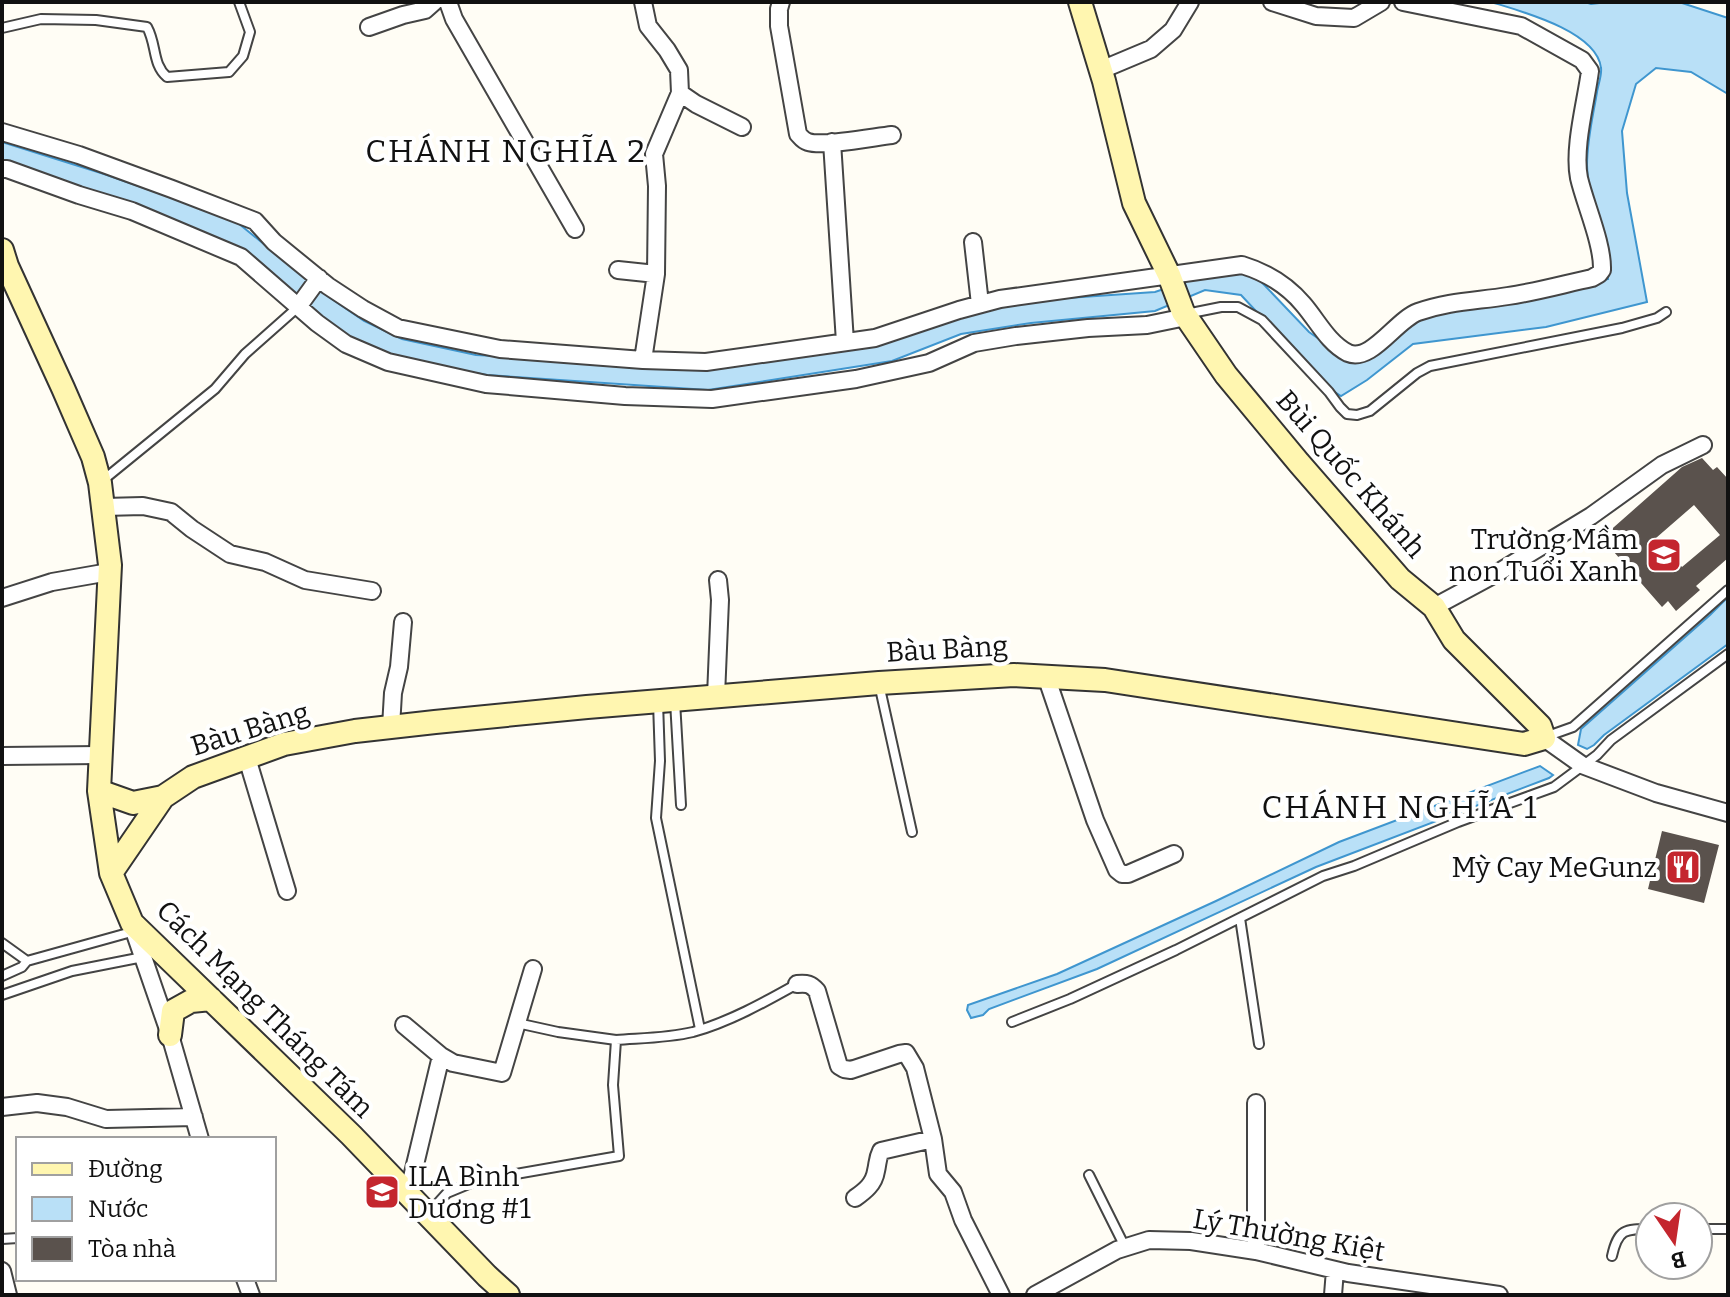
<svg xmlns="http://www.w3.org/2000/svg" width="1730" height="1297" font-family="Bitter,serif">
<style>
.water{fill:#b9e0f7;stroke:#3f96cf;stroke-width:2}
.building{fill:#5a524d;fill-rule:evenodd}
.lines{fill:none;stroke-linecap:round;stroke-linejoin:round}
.lane-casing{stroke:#444;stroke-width:12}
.street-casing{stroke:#444;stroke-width:20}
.secondary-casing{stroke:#333;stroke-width:26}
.lane{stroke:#fff;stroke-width:8}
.street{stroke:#fff;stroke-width:16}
.secondary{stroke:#fff6b0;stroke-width:22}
.labels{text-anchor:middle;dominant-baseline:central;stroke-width:8;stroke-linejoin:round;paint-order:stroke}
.street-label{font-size:28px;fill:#111;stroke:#fff}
.poi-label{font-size:28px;fill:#111;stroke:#fff;text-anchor:end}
.quarter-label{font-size:32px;letter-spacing:2px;fill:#111;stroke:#fff}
</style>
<rect width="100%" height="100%" fill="#fffdf5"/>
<path class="water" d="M1491,2H1585L1591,4L1608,2H1679L1728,18V94L1691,72L1656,68L1636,84L1622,131L1627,193L1647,302L1546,327L1413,344L1367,380L1341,396L1327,387L1241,295L1205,290L1155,311L1031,323L961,334L892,361L708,390L487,375L378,356L313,316L226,243L2,166V142L104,174L233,219L329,297L364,321L402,339L476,355L716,367L996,303L1155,292L1220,270H1250L1309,332L1329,346L1356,359L1406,326L1437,312L1531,297L1608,279C1603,241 1588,203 1587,165C1587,140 1593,116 1597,92C1598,85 1602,75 1601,68C1597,31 1520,11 1491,2Z
M1728,597V644L1604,735L1594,745L1587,749L1578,745L1581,729L1710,615Z
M1540,766L1553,775L1549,778L1316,867L1097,969L989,1009L983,1015L971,1018L967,1010L968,1005L1057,974L1216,901L1339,842Z"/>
<path class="building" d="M1702,458L1713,470L1717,467L1728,479V558L1696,586L1700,590L1676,611L1668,601L1662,607L1614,552L1618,549L1605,535L1682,467ZM1694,505L1720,535L1682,567L1656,538Z
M1662,831L1719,845L1704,903L1648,889Z"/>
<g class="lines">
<defs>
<path id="lane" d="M2,28L41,19L96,20L147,27C157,45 152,64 167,77L229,72L243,56L250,32L239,2
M1187,316L1196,312L1221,307H1238L1262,320L1329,392L1340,407L1347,414L1357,415L1370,411L1417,373L1430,366L1622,328L1657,318L1666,312
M102,481L215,389L245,354L298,307
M879,684L912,832
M675,701L681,805
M658,702L660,761L656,818L700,1029
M1545,737L1573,727L1728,590
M1240,918L1259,1044
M2,943L27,961
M2,976L22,967L27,961L135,931
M2,995L72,971L143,957
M1012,1022L1070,999L1176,950L1323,876L1354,866L1458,822L1554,787L1597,755L1611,740L1728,654
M517,1023L558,1032L616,1040
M1089,1175L1125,1247
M428,1214L447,1193L476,1181L619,1156L613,1085L616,1040C642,1038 668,1038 693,1032C729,1022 765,1002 797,984
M1698,1229H1728
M2,1239L18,1238
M1612,1256C1618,1229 1625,1229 1650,1229"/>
<path id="street" d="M448,2L454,19L575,229
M643,2L648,26L667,50L679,70L680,93L696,104L742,127
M781,2L779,9V26L798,134C802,138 802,140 808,142C823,147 874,137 892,135
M1272,2L1316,16L1354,18L1381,2
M369,27L403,15L425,10L434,2
M1101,70L1151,49L1173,30L1190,2
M2,132L79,155L172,189L255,221L274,242L328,286L363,309L398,328L500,349L643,360L706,362L875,338L959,310L1000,299L1242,265C1265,272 1287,285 1303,304C1317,320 1328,343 1348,353C1371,363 1396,320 1418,312C1449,301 1477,301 1508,296C1536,292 1564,284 1592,278L1599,274L1602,270C1603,244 1585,204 1579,178C1573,148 1586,102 1590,71L1582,60L1521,26L1403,2
M832,142L845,342
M2,169H7L79,195L132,211L241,257L317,323L346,344L388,362L486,384L625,396L712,399L856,379L929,363L974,343L1016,336L1088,328L1147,325L1186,317
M973,242L980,304
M618,270L656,274L657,186L654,154L680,93
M298,307L319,278
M643,360L656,274
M104,507L143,506L171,512L192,529L230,554L265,562L305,580L372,591
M2,598L52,582L109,572
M1434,607L1499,572L1591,516L1662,465L1703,445
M1046,676L1095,820L1117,870L1122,874H1128L1174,854
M716,696L720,600L718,580
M391,727L393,693L399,667L403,622
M1544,738L1582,765L1656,793L1728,813
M2,756L100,755
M247,758L287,891
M132,925L170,1035L200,1139
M797,984C807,983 811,984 817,991L839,1066L844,1069L851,1070L899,1054L906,1053L915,1068L933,1139L938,1174L953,1192L963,1220L1001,1295
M404,1025L441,1056L453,1063L502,1073L533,969
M2,1107L37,1103L67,1107L106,1119L194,1117
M408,1194L441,1056
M855,1198C865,1191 874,1184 876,1171C878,1163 877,1159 881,1151L933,1139
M1256,1251V1103
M2,1271L8,1295
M245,1279L251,1295
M1035,1295L1117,1250L1149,1240L1191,1241L1256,1251L1348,1273L1499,1295
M1333,1295L1335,1270"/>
<path id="secondary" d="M2,250L7,266L63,388L93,457L100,483L110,565L99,791L111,873L132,923L351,1135L487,1276L508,1295
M99,791L133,803L163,797
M111,873L163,797L193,777L284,744L355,731L435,722L587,707L879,683L1014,675L1105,680L1524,744L1544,738L1540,726L1454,640L1434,607L1400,579L1299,463L1226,375L1183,312L1169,275L1134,203L1104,81L1080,2
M170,1035L173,1011L191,1001L211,999"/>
</defs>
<use href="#lane" class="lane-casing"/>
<use href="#street" class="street-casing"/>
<use href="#secondary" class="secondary-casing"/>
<use href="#lane" class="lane"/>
<use href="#street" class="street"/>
<use href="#secondary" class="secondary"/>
</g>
<defs>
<symbol id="school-square" viewBox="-11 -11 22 22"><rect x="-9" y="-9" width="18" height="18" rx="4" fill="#c4262e" stroke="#fff"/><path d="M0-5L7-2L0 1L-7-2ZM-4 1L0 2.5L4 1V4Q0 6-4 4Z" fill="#fff"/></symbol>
<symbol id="restaurant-square" viewBox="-11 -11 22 22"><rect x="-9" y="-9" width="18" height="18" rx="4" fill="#c4262e" stroke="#fff"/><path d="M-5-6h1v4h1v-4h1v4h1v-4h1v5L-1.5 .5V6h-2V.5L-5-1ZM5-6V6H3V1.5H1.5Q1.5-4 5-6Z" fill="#fff"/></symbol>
</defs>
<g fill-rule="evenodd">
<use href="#school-square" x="1644" y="535" width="40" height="40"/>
<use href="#restaurant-square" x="1663" y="847" width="40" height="40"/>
<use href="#school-square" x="362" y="1172" width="40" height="40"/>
</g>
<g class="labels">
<g class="street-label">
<text transform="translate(1351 474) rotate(49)">Bùi Quốc Khánh</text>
<text transform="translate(947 649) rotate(-3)">Bàu Bàng</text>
<text transform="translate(250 729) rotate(-17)">Bàu Bàng</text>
<text transform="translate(265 1009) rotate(45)">Cách Mạng Tháng Tám</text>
<text transform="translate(1289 1235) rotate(10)">Lý Thường Kiệt</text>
</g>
<g class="poi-label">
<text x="1638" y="539">Trường Mầm<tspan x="1638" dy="32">non Tuổi Xanh</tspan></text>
<text x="1657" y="867">Mỳ Cay MeGunz</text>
<text x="408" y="1176" text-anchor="start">ILA Bình<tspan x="408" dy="32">Dương #1</tspan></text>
</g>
<g class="quarter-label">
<text x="506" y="151">CHÁNH NGHĨA 2</text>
<text x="1400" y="807">CHÁNH NGHĨA 1</text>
</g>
</g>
<rect width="1730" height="1297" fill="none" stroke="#111111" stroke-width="8"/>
<rect x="16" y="1137" width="260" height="144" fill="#ffffff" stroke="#a0a0a0" stroke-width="2"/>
<rect x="32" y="1163" width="40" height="12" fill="#fff6b0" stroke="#a0a0a0" stroke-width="2"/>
<text x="88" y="1177" font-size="24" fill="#111111">Đường</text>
<rect x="32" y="1197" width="40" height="24" fill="#b9e0f7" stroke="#a0a0a0" stroke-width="2"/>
<text x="88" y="1217" font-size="24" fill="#111111">Nước</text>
<rect x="32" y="1237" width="40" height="24" fill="#5a524d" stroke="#a0a0a0" stroke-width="2"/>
<text x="88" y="1257" font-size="24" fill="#111111">Tòa nhà</text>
<g transform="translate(1674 1241) rotate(167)"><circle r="38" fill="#ffffff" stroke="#a0a0a0" stroke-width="2"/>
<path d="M0-6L14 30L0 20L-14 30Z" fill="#c4262e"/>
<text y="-12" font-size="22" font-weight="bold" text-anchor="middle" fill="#111111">B</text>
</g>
</svg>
